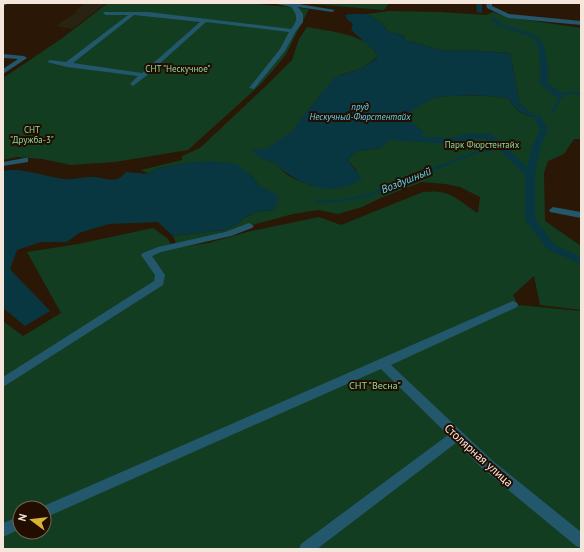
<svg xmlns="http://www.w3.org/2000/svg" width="584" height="552" font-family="'PT Sans',sans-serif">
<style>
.industrial{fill:#292312}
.green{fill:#123d21;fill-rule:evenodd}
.water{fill:#093741}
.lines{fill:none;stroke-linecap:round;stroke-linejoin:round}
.stream{stroke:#093741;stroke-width:2.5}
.canal{fill:#093741;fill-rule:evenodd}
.minor{fill:#23576c;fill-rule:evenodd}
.secondary{fill:#18779a;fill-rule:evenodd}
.labels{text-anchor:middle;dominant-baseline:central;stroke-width:4;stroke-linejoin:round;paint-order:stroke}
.far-park-label{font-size:9px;fill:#89d99e;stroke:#210e00}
.far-water-label{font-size:9px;font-style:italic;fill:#5fd7f4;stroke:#210e00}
.park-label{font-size:10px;fill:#89d99e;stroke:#210e00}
.water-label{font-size:11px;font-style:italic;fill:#5fd7f4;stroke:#210e00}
.near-street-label{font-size:12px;fill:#f4e6db;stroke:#210e00}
</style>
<rect width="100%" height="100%" fill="#2b1706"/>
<path class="industrial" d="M85,3H106L72,29L56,26L77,12L75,11Z"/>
<path class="green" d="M108,3H247L309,9L285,56L262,83L188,150L115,162L71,165L42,159L17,157L3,160V78L61,39Z
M299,3H389L384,10Z
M389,11L440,12L486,15L493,12L507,17L581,28V139H574L564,154L548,161L544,173L545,221L581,246V310L540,305L534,276L513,295L518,305L581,311V549H3V321L23,336L61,313L27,252L78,244L153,228L168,239L173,248L208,243L251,231L319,217L341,225L423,192C452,189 455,199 478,213L480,197L460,187L445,184L422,182L383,197L362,207L338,214L318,210L293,214L207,237L176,243L173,236L224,230L239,223L244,218L256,212L274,210L269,190L260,187L251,175L230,163L195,162L158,168L149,174L141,170L182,160V156L200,148L270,82L292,60L299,39L307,27C326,31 373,34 377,57L363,68L340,75L316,100L293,131L271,147L256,153L260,158L278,164C281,175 302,182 312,186L357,171L347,159L358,151L381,148L389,140H402L412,122L411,110C418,107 425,102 432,99C442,94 499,95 509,99C515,110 523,116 536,117L520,104L510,53L467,50L445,51L405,40L404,36L387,31L383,24L367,14ZM20,508H44V532H20Z"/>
<path class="water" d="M351,14H367L383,24L387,31L404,36L405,40L445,51L467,50L510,53L520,104L537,117C524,116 515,110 509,99C499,95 442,94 432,99C425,102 418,107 411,111L412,122L424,132L417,142L389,140L381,148L358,151L347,159L362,179C332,198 306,187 279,168L278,164L260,158L252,151L256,148L262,150L267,148L293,131L303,116L335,77L363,68L377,58L375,51L351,30L353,24L347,19L345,15Z
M211,161L236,164L251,175L260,187L269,190L279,197L274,210L256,212L244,218L239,223L224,230L173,236L158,222L109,224L79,233L67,242H41L17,250L10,269L50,311L25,326L3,308V171C23,167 44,177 64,179C74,180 83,177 92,177C108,177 114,186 126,172L149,174L158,168L195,162Z"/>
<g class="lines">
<path class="stream" d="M553,112L560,96L570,92L581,94
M317,202L339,201L369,195L477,152L494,149"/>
<path class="canal" d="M476,3H482V13L477,12Z
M491,18H495L502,24L536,35L544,46L548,66V83L563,94V98H557L540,84V66L538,46L532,37L498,26L491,20Z
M534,115H540L548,129L541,145L535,174V219L556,246L581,257V264L548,250L526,221L525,219V175L492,143L484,139H471L449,144L418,142L414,139L418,136L449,138L471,133L489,134L498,139L527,167L533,145L540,129L533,117Z"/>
<path class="minor" d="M272,3H293L335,10L332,12L298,7L303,14V22L296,31L285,51L254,89L249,88L280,49L289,32L206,22L146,76L133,86L130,84L138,76L67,67L47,62L50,60L66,62L128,15H106L103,13L104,12H148L291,29C298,20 298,16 291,7ZM134,15L200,22L142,73L73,63Z
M486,3H492V6L509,14L581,21V25L508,18L487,8Z
M3,54L24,56L27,58L3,74V69L18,59L3,58Z
M25,158H28V162L3,166V162Z
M553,207L581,212V218L550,212L549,210Z
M249,223L254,226L252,228L231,236L161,252L152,256L165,275L163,285L3,387V377L154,281L155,275L141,255L143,253L158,247L225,232Z
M513,301L517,303L518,305L517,307L391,365L493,461L581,532V548L576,546L483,469L456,443L317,549H299L301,544L448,435L381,369L49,516L44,518V508H39Z
M20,516V529L3,537V523Z"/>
<path class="secondary" d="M3,3H9L3,6Z"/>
</g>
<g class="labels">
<g class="far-park-label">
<text x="178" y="68">СНТ "Нескучное"</text>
<text x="32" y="129">СНТ<tspan x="32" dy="10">"Дружба-3"</tspan></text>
<text x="482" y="144">Парк Фюрстентайх</text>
</g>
<g class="far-water-label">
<text x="360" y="106">пруд<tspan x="360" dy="10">Нескучный-Фюрстентайх</tspan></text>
</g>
<g class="park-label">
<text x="375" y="385">СНТ "Весна"</text>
</g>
<g class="water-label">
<text transform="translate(406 180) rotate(-22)">Воздушный</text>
</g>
<g class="near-street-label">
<text transform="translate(479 455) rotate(42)">Столярная улица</text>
</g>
</g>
<rect width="584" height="552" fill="none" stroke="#f4e6db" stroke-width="8"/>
<g transform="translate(32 520) rotate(285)"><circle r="19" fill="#210e00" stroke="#756458"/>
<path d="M0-3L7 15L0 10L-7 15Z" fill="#d8b434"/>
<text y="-6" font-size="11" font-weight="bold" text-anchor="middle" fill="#f4e6db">N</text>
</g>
</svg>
